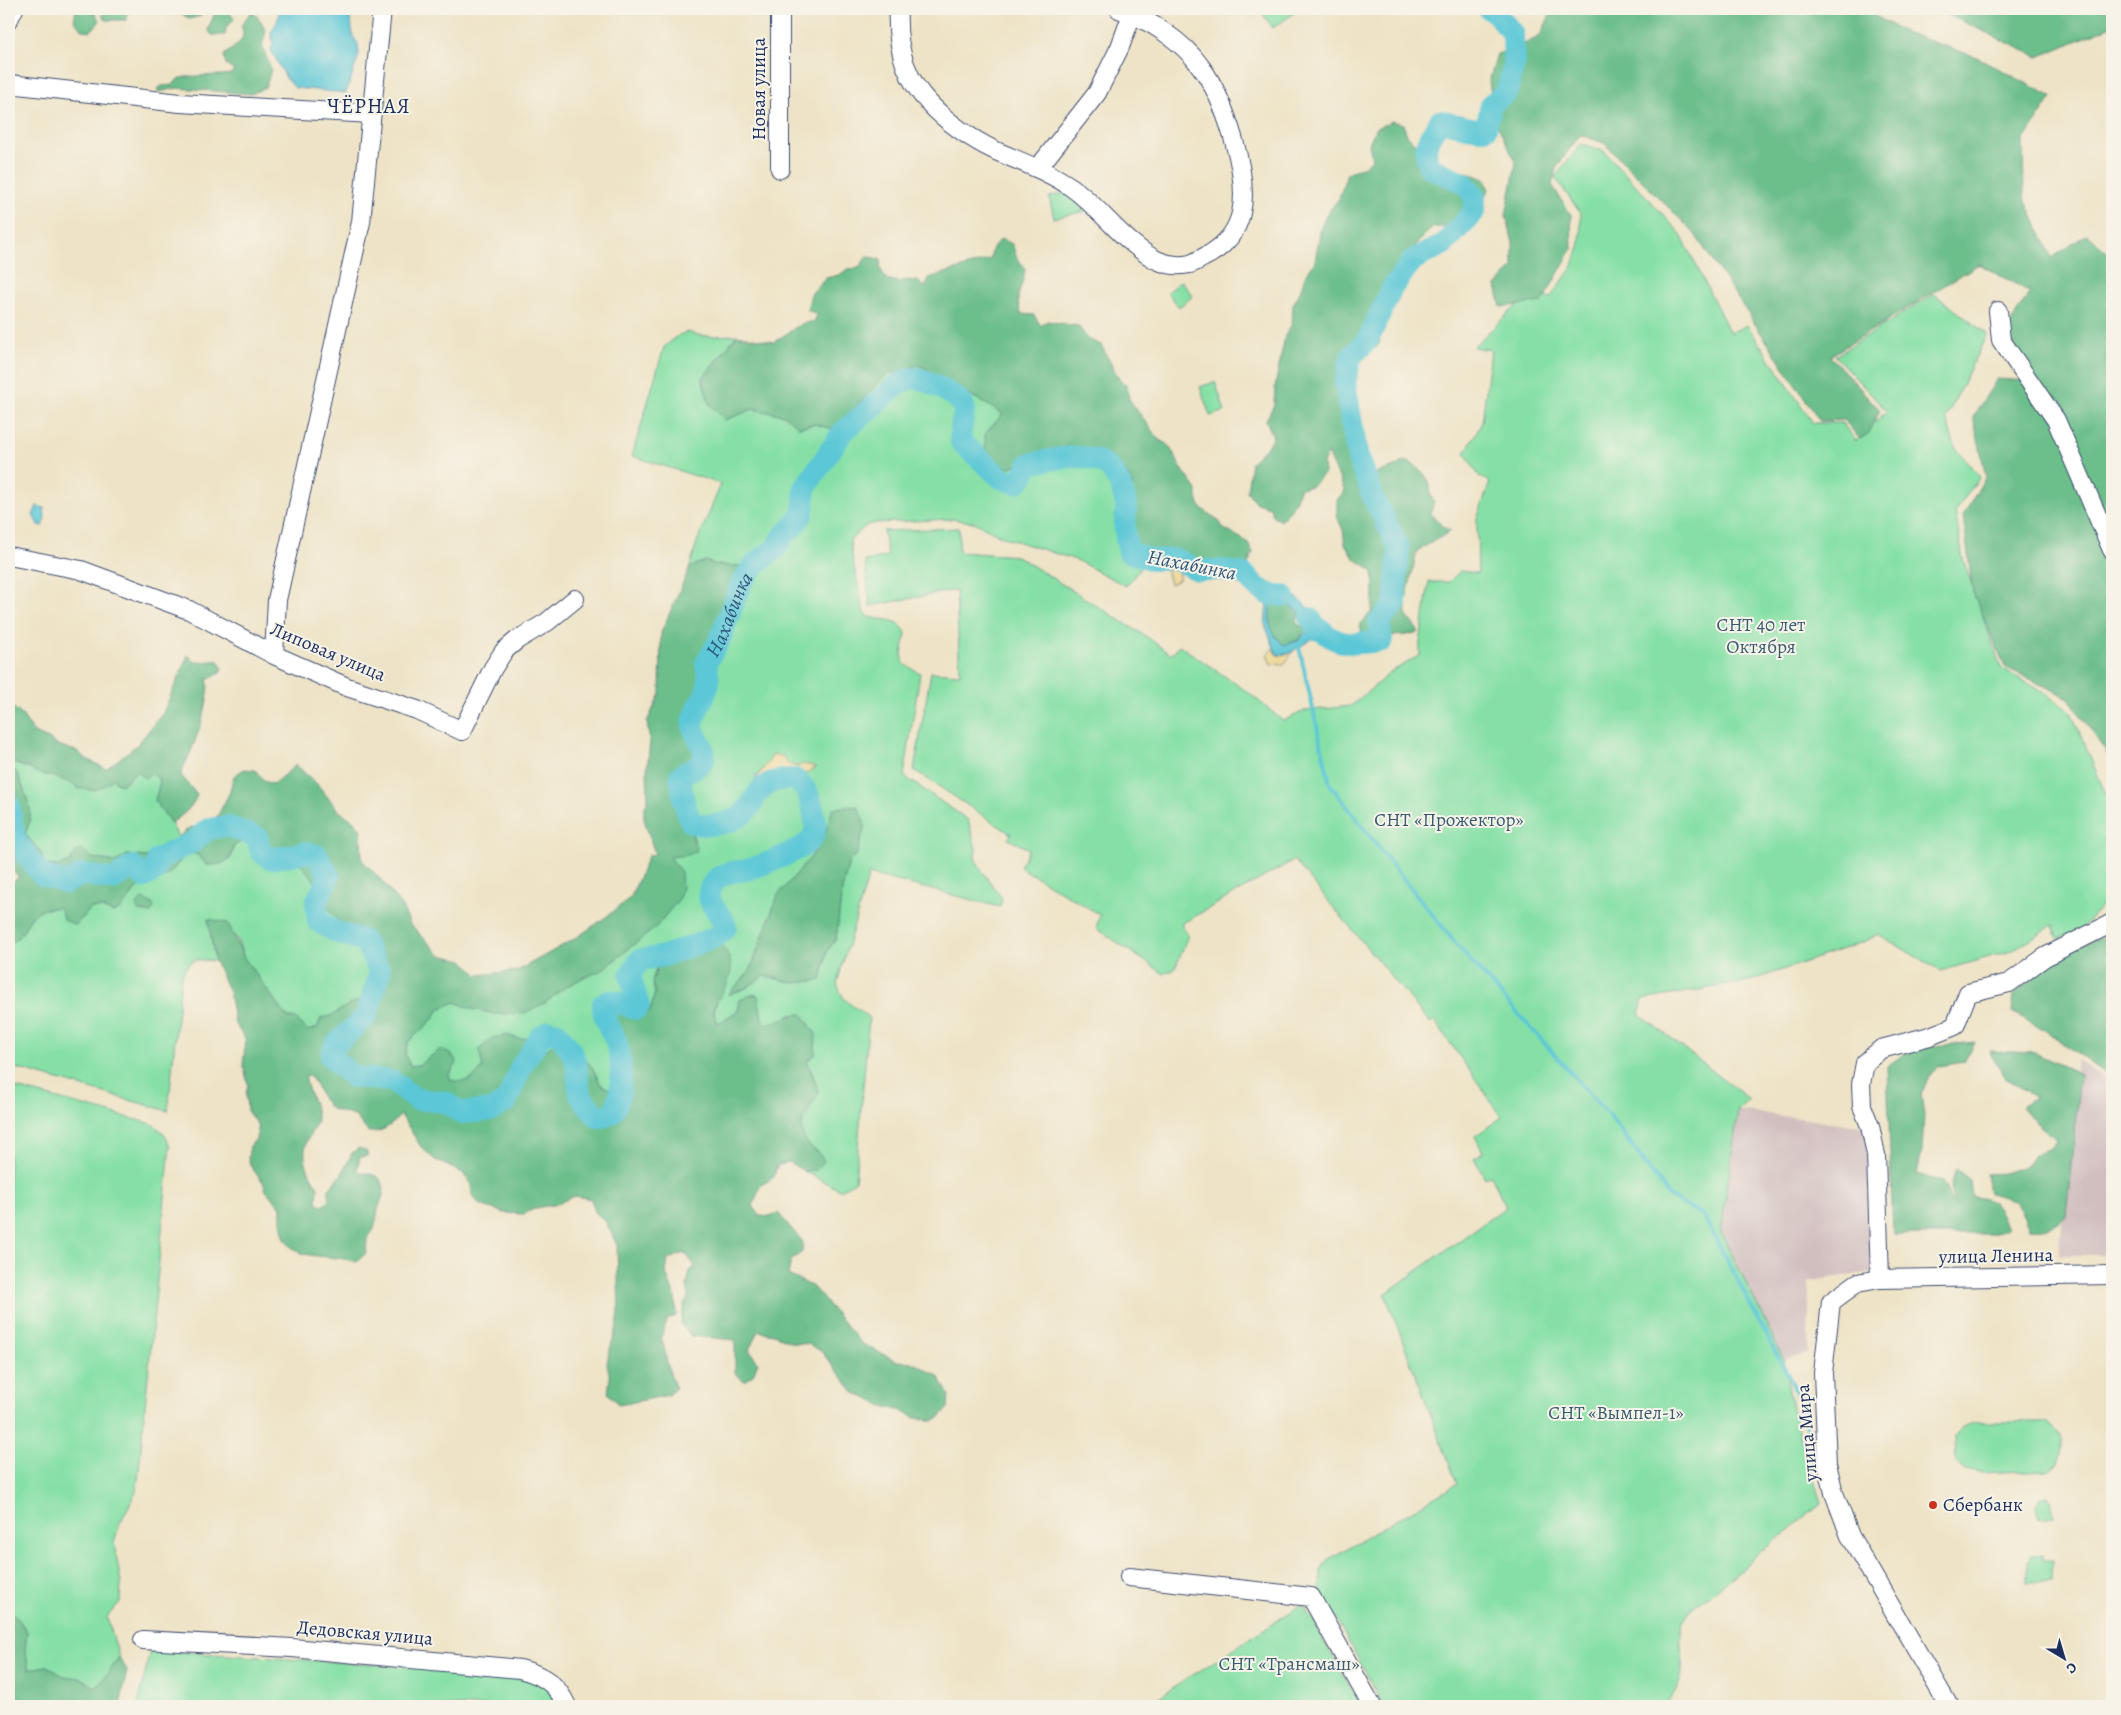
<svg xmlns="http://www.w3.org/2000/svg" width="2121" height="1715" font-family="Alegreya,serif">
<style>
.industrial{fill:#d1bfbf}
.green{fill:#86e0a6;stroke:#508882;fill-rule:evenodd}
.forest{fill:#6cbe8b;stroke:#447674}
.sand{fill:#eeda9e;stroke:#84847e}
.water{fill:#5cc7d6;stroke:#3c7b9a;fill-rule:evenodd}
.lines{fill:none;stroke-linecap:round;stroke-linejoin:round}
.stream{stroke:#5cc7d6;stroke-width:4}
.river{stroke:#5cc7d6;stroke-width:22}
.minor-casing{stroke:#3b4a6e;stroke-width:20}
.minor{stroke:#fff;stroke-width:18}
.poi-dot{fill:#c8321e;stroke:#f7f3e8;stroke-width:2}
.labels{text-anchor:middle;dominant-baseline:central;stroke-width:4;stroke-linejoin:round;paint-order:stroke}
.street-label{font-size:19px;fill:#1b2f5e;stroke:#f7f3e8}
.park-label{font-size:19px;fill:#365b70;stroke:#f7f3e8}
.poi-label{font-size:19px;fill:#1b2f5e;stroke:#f7f3e8;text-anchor:start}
.water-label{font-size:20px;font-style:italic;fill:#2b557c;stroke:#f7f3e8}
.quarter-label{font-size:21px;letter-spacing:1px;fill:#1b2f5e;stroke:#f7f3e8}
</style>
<rect width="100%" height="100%" fill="#f7f3e8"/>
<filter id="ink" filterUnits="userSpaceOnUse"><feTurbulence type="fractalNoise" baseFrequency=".02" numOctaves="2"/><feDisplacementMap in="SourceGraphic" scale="10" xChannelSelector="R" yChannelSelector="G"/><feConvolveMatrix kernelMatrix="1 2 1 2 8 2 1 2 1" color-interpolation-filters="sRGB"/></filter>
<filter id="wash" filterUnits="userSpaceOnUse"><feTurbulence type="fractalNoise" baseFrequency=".0096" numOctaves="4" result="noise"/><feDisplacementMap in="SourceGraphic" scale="20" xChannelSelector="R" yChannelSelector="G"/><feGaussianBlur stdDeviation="1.12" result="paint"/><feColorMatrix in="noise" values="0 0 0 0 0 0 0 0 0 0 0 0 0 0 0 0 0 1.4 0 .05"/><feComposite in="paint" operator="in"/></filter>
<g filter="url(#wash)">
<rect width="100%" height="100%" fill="#eee3c6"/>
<path class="industrial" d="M2077,1060L2112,1083V1255H2058Z
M1738,1110L1866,1127L1873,1272L1809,1281L1808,1354L1784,1360L1721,1232Z"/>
<path class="green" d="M1259,9H1300L1273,28Z
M1581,144L1604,151L1680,233L1730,333L1747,325L1813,423H1842L1856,441L1887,411L1835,356L1934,294L1987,334L1946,418L1955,447L1980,477L1955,511L1963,559L2001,668L2043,692L2071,712L2112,809V895L2081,929L2058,939L2053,925L2011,951L1940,971L1878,934L1866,941L1750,981L1643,1000L1639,1014L1749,1099L1738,1110L1721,1232L1784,1360L1792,1409L1821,1503L1690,1611C1687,1616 1681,1623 1681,1629C1679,1661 1692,1681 1662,1706H1384L1320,1590L1321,1571L1327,1560L1457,1484L1385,1294L1506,1207L1491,1175L1485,1178L1474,1158L1483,1152L1475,1136L1502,1117L1434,1020L1430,1023L1294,860L1181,924L1188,936L1175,969L1164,974L1096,928L1100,915L1020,867L1029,849L1008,839L1011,834L914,770L931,672L960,674L956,590L870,606L865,561L888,556L883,531L959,528V552L1017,556L1150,639L1171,655L1179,645L1249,693L1283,721L1304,711L1351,706L1391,672L1420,655V643L1429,582H1449L1460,571L1478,573L1477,519L1490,482L1479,476L1465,453L1482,422L1491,350L1473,347L1530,293L1550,298L1573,266L1580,243L1581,214L1555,177Z
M1067,192L1086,211L1054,218L1049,197Z
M1181,281L1193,296L1179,307L1167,292Z
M688,332C704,339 720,335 737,335L702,379L725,420L753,409L784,415L799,427L814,424L834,429L887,374L907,370L917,365L928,369L926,377L976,398L1003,414L1009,468L1034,456L1059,452L1069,444L1079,452L1109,456L1121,466L1132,481L1133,522L1137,545L1149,553L1143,565L1126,586L1076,560L1003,537L974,522L951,519L876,523L867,525L850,540L851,551L864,614C881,624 895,613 906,633L902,654L904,664L920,673L904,776L968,820L976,849L975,858L979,867L1002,898L1000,907L869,874L837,983C843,1004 853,1005 869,1017L855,1182L840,1190L804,1171L816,1170L820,1153L810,1147L801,1134L802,1121L809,1112L814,1077L807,1061L793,1014L781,1021L765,1024L762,1019L758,995H749L740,1000L738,1011L719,1023C708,1010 720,997 727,985L696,946L670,964L657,967L652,981L655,993L650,1012L635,1010L603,1028L616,1045L622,1075L611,1090L601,1085L592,1067L554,1044L546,1050L535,1037L519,1039L507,1035L475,1077L462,1083L451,1080L433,1055L419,1065L410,1066L405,1054L408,1042L433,1019L439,1009L455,1002L472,1009L564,988L584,977L601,971L656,927L666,913L669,856L688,855L695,841L676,787L675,772L696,748L687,724L691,706L702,685L701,667L704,649L716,634L732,590L745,566L716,565L706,561L697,564L689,569L697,542L721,484L632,456L664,347L679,335ZM787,762L797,767L804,774L801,779L802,784C791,775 793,780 783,784C779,786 774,787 769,788L755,777L766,767ZM833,809L857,854L849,861L842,890L836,939L827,952L821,980L795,983L765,976L746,988L729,994L750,971L778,895L811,857L825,834Z
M1215,382L1225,411L1210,416L1200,387Z
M9,760C29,773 60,772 79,789L113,779L117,783L127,781L136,771L155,775L160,781L155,801L171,823L178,837L172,848L157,858L127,855L116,862L92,858L76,852L70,862L59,866L45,865L41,853L25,834L30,821V807L18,774L9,766Z
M247,838L276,853L292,855L313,878L320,896L342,924L357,932L381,971L373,995L350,1004L331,1016L321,1018L317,1028L308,1031L296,1019L287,1017L244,958L237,938L208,919L215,961C193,959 190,957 181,978L168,1111L9,1066V946L23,932L30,918L40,910L59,907L82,919L91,908H102L113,913L121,909L137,888L168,875L189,851L198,855L207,865L231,858L234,846Z
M9,1086L152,1124L164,1133L170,1146L137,1490L119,1525L114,1543L121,1583L120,1602L107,1617L119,1657L108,1673L96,1688L81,1678L63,1676L47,1666L29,1669L25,1650L27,1631L16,1616L9,1612Z
M1973,1422H2046C2068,1433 2069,1458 2047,1470L1980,1473L1965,1470L1956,1462L1955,1436L1961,1428Z
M2048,1496L2049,1500H2051L2054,1516L2039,1518L2037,1503L2040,1502L2039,1498Z
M2030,1555H2043V1560H2053L2052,1581H2027V1561L2029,1560Z
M1303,1604L1361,1706H1145Z
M150,1650L489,1672L556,1686L566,1706H138Z"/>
<path class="forest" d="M76,9L93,11L100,21L91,31L82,30L74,21Z
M121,9H129L126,20H106L102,16L106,11Z
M177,9H207L200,16L190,19L177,11Z
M227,9L234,19L226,28L225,35H212L208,30L214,15Z
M1548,9H1863L1902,31L1979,58L2052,97L2023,141L2024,197L2052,258L2087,234L2110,255L2112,275V761L2069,698L2005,667L1973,593L1963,516L1986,476L1973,417L1997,379L2028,381V367L2006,330L2030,292L1979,264L1830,356L1880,410L1869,433L1860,439L1844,420L1820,421L1694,233L1604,143L1580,135L1556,168L1552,185L1571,215L1572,249L1542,302L1501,307L1496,286L1513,267V243L1506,215L1516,163L1495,120L1489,82L1497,54L1515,49L1540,36L1551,13Z
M1936,9H2112V26L2038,57Z
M251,12L257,16L266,31L262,46L271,69L266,87L251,94L177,88L159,92L157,89L162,86L173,85C175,83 176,81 178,79C184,75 220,76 231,74L234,70C226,67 225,63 224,55C233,48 249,40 241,26Z
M1392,121L1403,124L1407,135L1423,154L1418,165L1424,175L1453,178L1466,172L1485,179L1489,190L1484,197L1475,202L1456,223L1444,227H1433L1418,242L1404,264L1390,279L1384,291L1383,303L1376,316L1380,342L1376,348L1354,349C1348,368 1348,396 1349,416C1349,426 1351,430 1347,439L1357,442L1366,449V459L1355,464L1358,472C1374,476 1391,470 1405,461C1415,464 1428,474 1430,486C1431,493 1430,495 1434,501L1431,514L1443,527L1451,531L1417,551L1406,600V615L1419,632C1400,639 1388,633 1369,637L1362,633L1360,625L1372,611L1374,585L1373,571L1355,559L1345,544L1343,530L1337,516V500L1345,491L1328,453L1323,463L1324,474L1312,486L1299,488C1298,500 1289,513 1280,521L1273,516L1270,507L1256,503L1247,491L1251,462L1266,448L1273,437L1266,420L1274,405L1275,387L1285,336L1292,324L1293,305L1300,292L1305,276L1315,261L1321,227L1328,212L1339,199L1347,173L1365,166L1372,159L1369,144L1375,129Z
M1002,239L1012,244L1017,258L1025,268C1024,289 1012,293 1022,314L1034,315L1041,326L1047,321L1078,326L1088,339L1101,345L1120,381L1127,385L1129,399L1159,440L1167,444L1176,457L1179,465L1197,490V499L1201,508L1219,521L1224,529L1246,541L1253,552L1248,564C1231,569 1213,565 1196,567L1187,560L1182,552L1171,549L1149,553L1137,545L1133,522L1132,481L1121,466L1109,456L1079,452L1069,444L1059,452L1033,456L1009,468L985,456V434L1003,414L976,398L926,376L928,369L917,365L907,370L887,374L834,429L814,424L799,427L784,415L753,409L725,420L710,405L702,379L737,335L774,342L801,324L815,321L817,314L807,310L811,294L826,278L839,275L848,269L859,268L867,256L881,260L880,268L886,279L899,282L906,280L917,281L925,287L929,278L991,259C991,249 993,245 1002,239Z
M706,561L716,565L745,566L732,590L716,634L704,649L701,667L702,685L691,706L687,724L696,748V758L675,772L676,787L697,851L688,855L670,857L681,872L682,887L679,899L656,927L601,971L584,977L564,988L545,1003L524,1013L495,1014L472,1009L455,1002L439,1009L433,1019L408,1042L405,1054L410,1066L419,1065L441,1049L453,1056L457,1063L449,1075L451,1080C466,1084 473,1079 483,1068L479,1050L492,1038L507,1035L519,1039L535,1037L546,1050L554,1044L568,1040L592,1067L601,1085L611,1090L622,1075C620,1065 620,1052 615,1044C609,1033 601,1025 595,1014L604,1006L623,1000L635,1010L650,1012L655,993L652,981L657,967L670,964L696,946L720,943C753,982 699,999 718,1023L738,1011L740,1000L748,995H758L762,1019L765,1024C779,1022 789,1014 802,1014L816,1034L815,1055L807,1061L819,1092C809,1112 793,1124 808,1144C814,1152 819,1151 824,1161L816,1170L804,1171L788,1162L777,1166L774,1177L760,1186L753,1206L760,1216L770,1217L778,1213L803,1242L802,1252L791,1260L788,1275L812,1286L862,1344L897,1361L912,1362L938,1376L949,1395L948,1408L941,1416L933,1421L916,1418L902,1411L883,1406L855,1393L821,1351L808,1344L792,1343L774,1334L758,1331L749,1350L758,1362L753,1375L744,1381L735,1373V1340L691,1336L681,1324L684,1305L689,1295L687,1285L690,1271L695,1266L685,1253L668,1259L666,1273L675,1297L676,1316L668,1319L661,1337C667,1355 667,1372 676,1388L669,1395L619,1405L608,1393L610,1377L607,1364L609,1352L617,1327L619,1312L617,1245L606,1222L595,1212L591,1199L574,1196L557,1204L536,1208L524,1214L505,1213L480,1205L472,1195L471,1185L463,1173L435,1160L421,1147L401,1115C391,1125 383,1133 368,1132L355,1116L331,1109L323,1099L313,1080L306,1074C304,1087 316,1102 317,1117C317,1124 313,1129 310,1135C299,1153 307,1171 318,1187L317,1201L322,1206L329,1200V1188L342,1174L352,1153L359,1148L366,1151L368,1156L360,1157L357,1171L377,1176C389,1188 382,1196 378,1210C375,1222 377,1229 367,1238L366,1253L357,1262C317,1250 278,1269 281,1207L266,1191L263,1182L251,1167L248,1158L250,1146L256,1139L258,1130L257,1124L247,1111L246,1094L248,1084L243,1064L246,1040L235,1024L229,992L215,961L208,919L228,923L244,958L267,990L287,1017L296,1019L308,1031L317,1028L321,1018L331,1016L350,1004L373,995L381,971L357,932L342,924L331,912L320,896L313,878L292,855L276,853L247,838L234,846C229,863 225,865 207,865L198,855L189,851L168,875L137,888L121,909L113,913L102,908H91L76,925L64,920L59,907L40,910L30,918L23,932L9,946V881L11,882L19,878L9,865V766L18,774L30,807V821L25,834L41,853L45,865L59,866L70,862L76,852L81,849L92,858L116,862L127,855L157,858L172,848L178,837L191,827L200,828L217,817L229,794L234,776L244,769L255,770L264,781L273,784L296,765L317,784L340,812L354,821L361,830L362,860L382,881L402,907L410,924L440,955L463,960L478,975L517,971L576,938L606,917L631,897L648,856L655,854L644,819V809L648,800L647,770L650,742L647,722L660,694L661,633L689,569L697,564Z
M1285,599V603L1300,612L1296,623L1306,629L1298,640L1284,645C1269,634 1267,618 1272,600Z
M188,655L194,662C203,663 210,660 219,661L222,668L220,673L207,680C213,696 195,743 187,760C185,766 182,768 181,775L197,795C193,807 182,816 171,823L155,801L160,781L155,775L150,774L145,778L136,771L121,785L113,779C108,783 101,789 95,790C89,791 85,788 79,789C68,779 52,777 38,773C33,772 31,768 28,767C20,765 15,764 9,760V704L23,716L34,733L51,740L55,744L79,752L83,757L106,769L137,745L163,713Z
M858,806L865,825L857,854L849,861L842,890L836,939L827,952L821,980L795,983L765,976L746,988L728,995L750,971L778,895L811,857L825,834L833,808Z
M142,899L152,903L154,907L151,913L138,911L137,904Z
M2112,934V1078L2046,1031L2012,1012L2014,994L2066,950Z
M1975,1042L1964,1062L1939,1066L1929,1076L1921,1094L1924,1116L1922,1150L1917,1174L1943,1182L1956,1206L1951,1187L1956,1169L1970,1180L1972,1197C1995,1198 1999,1209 2007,1228L1993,1234H1893L1887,1066L1913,1048Z
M1989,1051L2035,1053L2080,1074L2066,1216C2058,1226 2041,1230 2029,1228C2018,1203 2015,1199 1989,1193L1986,1174L2004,1173L2027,1165L2035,1154L2050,1148L2057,1140L2033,1120L2021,1106L2035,1097L2005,1078Z
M9,1612L16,1616L27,1632L25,1650L29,1669L47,1666L63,1676L81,1678L96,1688L108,1673L119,1657L127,1670L120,1706H9Z"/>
<path class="sand" d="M1164,561L1187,570L1179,573V580L1170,584Z
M1273,648L1277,655L1288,654L1293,651L1284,665L1271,664L1267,655Z
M773,754L784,757L787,763L797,767L803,764L817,767L804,774L801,779L803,785L795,779C790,779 789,781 784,784C772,790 770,787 759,798L752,787C756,774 767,767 773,754Z"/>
<path class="water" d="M280,9H342L351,20L353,36L358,44L359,55L346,93L295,88L286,78L271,50L273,43L271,32L277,22Z
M37,506L44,508L45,517L43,526L38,525L33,515Z
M1171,549L1182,552L1190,566L1187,570L1181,568L1175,570L1168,562L1153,560L1149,553Z
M1257,587C1290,591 1305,595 1318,627L1325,630L1329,638L1323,639L1317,636L1288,654L1277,655L1265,625L1267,602L1260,597ZM1284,599L1285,603L1302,613L1313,626L1312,631L1305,633L1298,641L1284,645C1269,634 1267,618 1272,600Z"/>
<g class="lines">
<path class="stream" d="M1301,642L1299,647L1330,784L1386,857L1462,951L1612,1119L1670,1197L1703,1215L1794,1387L1811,1439"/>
<g class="river">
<path d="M1310,618L1318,630L1323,631C1339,648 1361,643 1382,641L1379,622L1396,603L1395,590L1399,548L1374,499L1358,458L1345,383L1351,357L1368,340L1392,288L1413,260L1444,244L1474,212L1475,197L1464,183L1429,167C1422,145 1428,139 1440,121C1455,124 1472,130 1486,129L1491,104L1507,92L1514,63L1513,34L1496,13L1489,9"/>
<path id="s1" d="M9,804L15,840L42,875L66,883L83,874L113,880L132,866L144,877L155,871L158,859L193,842L208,829L227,826L257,837L261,852L271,859L306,852L317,855L329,876L316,903L318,921L336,932L364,941L380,972L367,1015L335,1045L331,1057L353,1077L392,1081L416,1099L445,1102L461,1113L492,1110L507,1101L521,1067L540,1037L549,1031L558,1033L571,1051L576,1062L579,1091L584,1101L598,1117C614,1117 618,1106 620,1091C622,1074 622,1058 616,1041C611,1029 602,1017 603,1004C614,996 624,1006 636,1009L639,1006L630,975L640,960L664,956L716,937L722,932L726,927C723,915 708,906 709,893C709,887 715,880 719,877C728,871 739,872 749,869C764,865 778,859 792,852C810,844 819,837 814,815C811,799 808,789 795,779C785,779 770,780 762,788C756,794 753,802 749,808C736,824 709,829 691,822L684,803L680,776C687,770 702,768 704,758C707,748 694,737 693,726C693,710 705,700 708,686C710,679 707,670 706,663L719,641L741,584L755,564L775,549L785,534L793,527L803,513L805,488L842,433L897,385C903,381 908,378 915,378C925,379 962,397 964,407C965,419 958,430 961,442L1001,478L1015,483L1021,479L1029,464C1076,454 1115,446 1126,505C1127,513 1124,521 1125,529C1125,536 1127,544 1129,552L1153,560L1175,559L1198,570H1221L1244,574L1257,587L1268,594L1284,596"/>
</g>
</g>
</g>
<g filter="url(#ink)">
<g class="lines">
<defs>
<path id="minor" d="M780,9V169
M898,9C896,44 904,77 929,103C948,123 971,139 996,151C1021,162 1048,171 1071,187C1094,203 1111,226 1132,243C1150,258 1166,269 1190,264C1197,262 1203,257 1210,254C1225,245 1237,231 1241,213C1250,175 1224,98 1201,67C1182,40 1149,20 1119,9
M9,19L14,9
M9,84L180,103L372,114
M1038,168L1097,93L1120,47L1132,14
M1998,311L2001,340L2056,420L2112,550
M9,556L81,570L189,610L274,655L347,687L417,710L462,731L493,668L504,651L517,640L547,622L575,599
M274,655L277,600L361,222L382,9
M1880,1279L1876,1155L1870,1126L1862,1106L1861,1084L1865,1063L1881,1049L1930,1036L1955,1026L1968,993L2009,983L2045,957L2112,923
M1129,1577L1311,1597L1372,1706
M143,1640L292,1648L520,1669C543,1675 557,1684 567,1706
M1949,1706L1850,1536L1834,1493L1827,1464L1823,1373L1831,1302L1857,1283L1880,1279L2112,1275"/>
</defs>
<use href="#minor" class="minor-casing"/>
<use href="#minor" class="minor"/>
</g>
</g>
<circle class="poi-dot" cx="1933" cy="1505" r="5"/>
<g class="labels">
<g class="street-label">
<text transform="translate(759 89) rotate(-90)">Новая улица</text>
<text transform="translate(328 652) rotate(23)">Липовая улица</text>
<text transform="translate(1996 1256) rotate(-1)">улица Ленина</text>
<text transform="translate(1807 1433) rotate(-95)">улица Мира</text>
<text transform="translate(365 1633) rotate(5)">Дедовская улица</text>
</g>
<g class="park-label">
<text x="1761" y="625">СНТ 40 лет<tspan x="1761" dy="22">Октября</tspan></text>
<text x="1449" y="820">СНТ «Прожектор»</text>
<text x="1616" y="1413">СНТ «Вымпел-1»</text>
<text x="1289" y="1664">СНТ «Трансмаш»</text>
</g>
<g class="poi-label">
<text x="1943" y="1505">Сбербанк</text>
</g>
<g class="water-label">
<text transform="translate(1192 565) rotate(11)">Нахабинка</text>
<text stroke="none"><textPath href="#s1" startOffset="1942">Нахабинка</textPath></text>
</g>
<g class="quarter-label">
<text x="369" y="106">ЧЁРНАЯ</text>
</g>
</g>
<rect width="2121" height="1715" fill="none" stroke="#f7f3e8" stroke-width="30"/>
<g transform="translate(2064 1658) rotate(142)" stroke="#f7f3e8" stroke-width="4" paint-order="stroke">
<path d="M0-4L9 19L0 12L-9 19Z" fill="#1b2f5e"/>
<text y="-8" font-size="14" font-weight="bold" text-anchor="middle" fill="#1b2f5e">С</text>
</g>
</svg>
